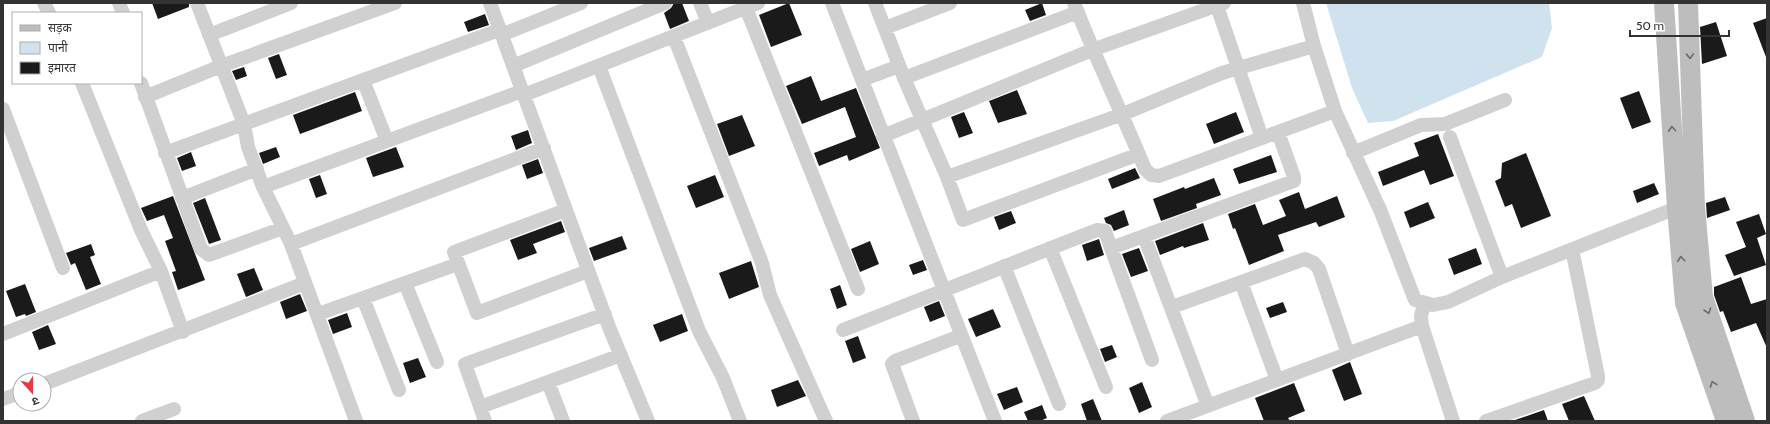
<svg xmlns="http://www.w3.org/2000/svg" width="1770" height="424" font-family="Cabin,'Noto Sans Devanagari',sans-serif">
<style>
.water{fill:#cfe2ee}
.building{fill:#1a1a1a}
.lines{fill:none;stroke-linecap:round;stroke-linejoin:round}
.street{stroke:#d0d0d0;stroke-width:14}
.secondary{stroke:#bdbdbd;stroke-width:20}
.oneway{stroke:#6a6a6a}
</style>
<rect width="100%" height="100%" fill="#fff"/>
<path class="water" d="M1326,3H1549L1552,28L1542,57L1393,121L1368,123L1352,88Z"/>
<path class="building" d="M152,3H189V7L158,19Z
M674,3H682L689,21L670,29L664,13L671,8Z
M789,3L802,35L771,47L759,15Z
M1042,3L1046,15L1030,21L1025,10Z
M485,14L489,25L468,32L464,22Z
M1767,18V57H1766L1753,23Z
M1716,22L1727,56L1702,64L1700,27Z
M279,54L287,75L276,79L268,58Z
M244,67L247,76L236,80L232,71Z
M811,76L821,101L856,88L880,148L849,161L847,155L819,166L814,153L856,137L845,107L802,124L786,86Z
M1017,90L1027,114L998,123L989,101Z
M1639,91L1651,122L1632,129L1620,98Z
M355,92L362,111L300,134L293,115Z
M964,112L973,133L959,138L951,117Z
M1236,112L1244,132L1214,144L1206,124Z
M742,115L755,146L729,156L717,124Z
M528,130L532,143L516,150L511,136Z
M1438,134L1454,176L1430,185L1424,170L1383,186L1378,172L1419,156L1414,143Z
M276,147L280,157L263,164L259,153Z
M396,147L404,167L373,177L366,158Z
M191,152L196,166L182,171L177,158Z
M1526,153L1551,216L1521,228L1512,204L1505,207L1495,181L1501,178L1502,163Z
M1271,155L1277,172L1239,184L1233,169Z
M538,159L543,173L527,179L522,165Z
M1135,168L1140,178L1112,189L1108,179Z
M320,175L327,194L316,198L309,179Z
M715,175L724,197L696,208L687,186Z
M1214,178L1221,195L1196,204L1197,208L1161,221L1153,199L1184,187L1185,189Z
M1654,183L1659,194L1637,203L1633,191Z
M1299,192L1305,209L1337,196L1345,217L1319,227L1316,222L1278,235L1284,251L1249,265L1235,228L1233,229L1228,214L1255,204L1263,225L1286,216L1279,200Z
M173,196L205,280L178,290L172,272L176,271L165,241L173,238L164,215L147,221L141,208Z
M1725,197L1730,210L1707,218L1706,203Z
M205,198L221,240L209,244L193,203Z
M1428,202L1435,218L1410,228L1404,212Z
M1124,210L1129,225L1114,231L1111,225L1106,223L1104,218Z
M1011,211L1016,223L999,230L994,217Z
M1759,214L1766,234L1757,238L1766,265L1734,276L1725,255L1746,247L1736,222Z
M561,221L565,232L533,244L537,253L518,260L510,240Z
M1203,223L1209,240L1184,248L1183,246L1160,255L1155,241Z
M622,236L627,249L594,261L589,248Z
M1099,239L1104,255L1087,261L1082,245Z
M870,241L879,264L860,272L851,249Z
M91,244L95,255L90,257L101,284L86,290L75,263L71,265L66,253Z
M1139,248L1148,271L1131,277L1122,254Z
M1476,248L1482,264L1454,275L1448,259Z
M923,260L927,270L913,275L909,265Z
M751,261L759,287L729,299L719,273Z
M254,268L263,290L246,297L237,274Z
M1741,277L1751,304L1767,299V348L1756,323L1731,332L1723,311L1720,312L1714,295V287Z
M25,284L36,312L26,316L25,314L16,317L6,291Z
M840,285L847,305L837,309L830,289Z
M300,294L307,311L286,319L280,302Z
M939,301L945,316L930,322L924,307Z
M1283,302L1287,312L1270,318L1266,308Z
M993,309L1001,327L976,337L968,319Z
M347,313L352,327L333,334L328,320Z
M682,314L688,331L660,342L653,325Z
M48,325L56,344L39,350L32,332Z
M858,336L866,358L853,363L845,341Z
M1112,345L1117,357L1105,362L1100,349Z
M418,358L426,377L410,383L403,363Z
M1350,362L1362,394L1344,401L1332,370Z
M798,380L806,396L777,407L771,390Z
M1142,382L1152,407L1139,413L1129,388Z
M1294,383L1305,411L1288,418L1290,421H1264L1255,398Z
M1017,387L1023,402L1004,410L997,394Z
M1584,396L1595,421H1569L1562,404Z
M1093,399L1102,421H1087L1081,404Z
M1042,405L1047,418L1040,421H1028L1024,412Z
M1544,410L1548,421H1512Z"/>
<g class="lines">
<path class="street" d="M44,3L49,13
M119,3L123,13
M197,3L244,124L248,147L263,187L291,244L356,421
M490,3L609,327L648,421
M700,3L708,23
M832,3L995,421
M875,3L904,78L947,177L963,220L1139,154
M1074,3C1096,59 1122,113 1145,169L1151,175L1159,176L1335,111
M1303,3L1314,46L1335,111L1381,212L1415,300L1433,305L1448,302L1502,277L1684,205
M1217,6L1262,138
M746,8L858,289
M885,28L950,3
M209,35L291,3
M501,35L581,3
M674,37L762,263L770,295L826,421
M513,66L665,3
M599,66L699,331L723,378L740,421
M904,78L1078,12
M363,80L387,141
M862,80L899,66
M82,83L141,230L161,271L183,332
M141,83L201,249L209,255L283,228
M524,95L758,3
M145,97L221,66L395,3
M3,109L63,268
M883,136L1092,50L1224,3
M1450,137L1502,277
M165,153L499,30
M1353,153L1421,125L1445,124L1505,100
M947,177L1123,114L1222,73L1314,46
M263,187L522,91
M182,198L257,169
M566,210L454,252L477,313L588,271
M1144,236L1208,406
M291,244L544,148
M1050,248L1106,387
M1111,248L1294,181V177L1278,132
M1004,266L1059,404
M1241,282L1277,380
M405,283L437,362
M363,298L399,390
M1424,304L1421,316L1422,326L1453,421
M1172,307L1305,259L1314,263L1319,269L1348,354
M318,314L458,264
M843,330L1097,230L1105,231L1111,248L1152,360
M3,334L161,271
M548,382L563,421
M44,384L305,283
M3,399L20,393
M480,407L621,355
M142,421L174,409
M485,421L465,364L605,314
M913,421L892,364L895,361L960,336
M1167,421L1422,326
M1486,421L1595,383L1598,380V376L1572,249"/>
<path class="secondary" d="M1664,3L1677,208L1685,303L1726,421
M1688,3L1695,207L1703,297L1745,421"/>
</g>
<defs><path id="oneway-chevron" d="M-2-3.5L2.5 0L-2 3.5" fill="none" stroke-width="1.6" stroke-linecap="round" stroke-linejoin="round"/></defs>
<g class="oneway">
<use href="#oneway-chevron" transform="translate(1690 56) rotate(88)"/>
<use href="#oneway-chevron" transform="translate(1672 129) rotate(-94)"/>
<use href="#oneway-chevron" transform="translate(1681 259) rotate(-95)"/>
<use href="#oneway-chevron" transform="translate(1708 311) rotate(71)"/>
<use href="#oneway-chevron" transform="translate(1713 384) rotate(-110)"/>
</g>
<rect width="1770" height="424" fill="none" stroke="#333333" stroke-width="8"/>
<rect x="12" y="12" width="130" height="72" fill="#ffffff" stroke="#adadad"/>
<rect x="20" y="25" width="20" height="6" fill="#bdbdbd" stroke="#adadad"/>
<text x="48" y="32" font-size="12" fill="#333333">सड़क</text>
<rect x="20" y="42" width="20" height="12" fill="#cfe2ee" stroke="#adadad"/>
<text x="48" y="52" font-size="12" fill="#333333">पानी</text>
<rect x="20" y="62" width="20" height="12" fill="#1a1a1a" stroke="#adadad"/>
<text x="48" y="72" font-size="12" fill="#333333">इमारत</text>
<g transform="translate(32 392) rotate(159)"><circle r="19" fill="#ffffff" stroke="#adadad"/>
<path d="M0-3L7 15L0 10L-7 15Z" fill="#e63946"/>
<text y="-6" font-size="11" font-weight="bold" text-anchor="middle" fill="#333333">उ</text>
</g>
<path d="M1630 30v6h99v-6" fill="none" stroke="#333333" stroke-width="2"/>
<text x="1636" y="30" font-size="12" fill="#333333" stroke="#ffffff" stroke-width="3" paint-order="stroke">50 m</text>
</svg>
